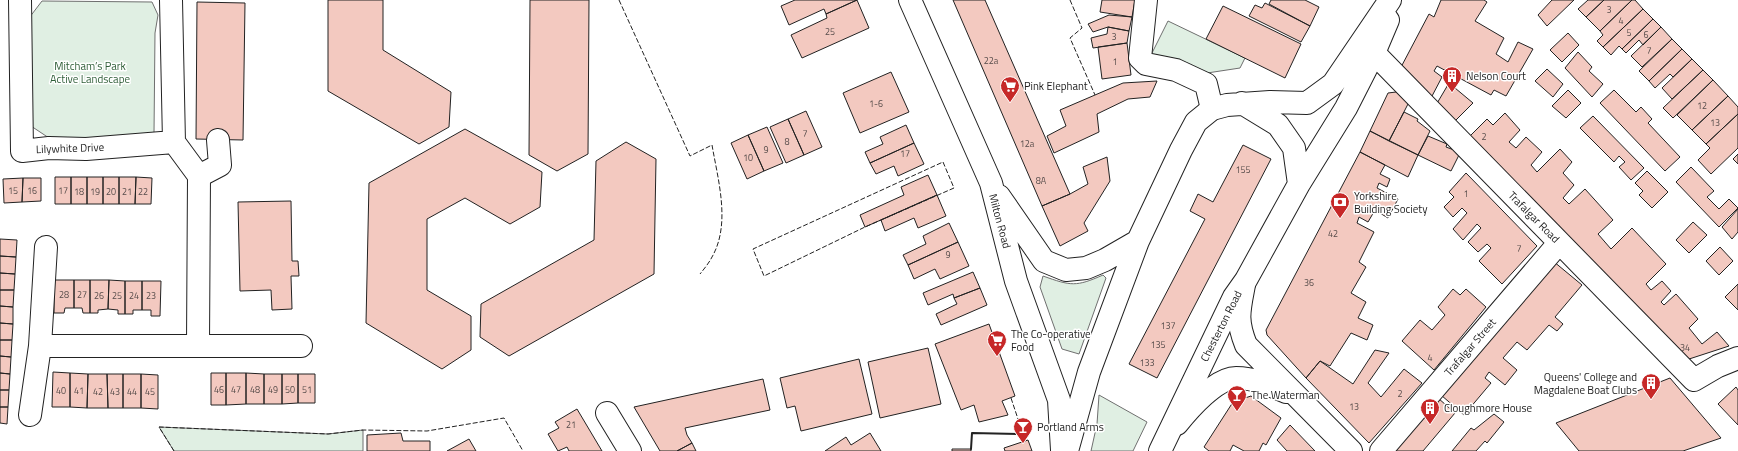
<svg xmlns="http://www.w3.org/2000/svg" width="1738" height="451" font-family="'Titillium Web',sans-serif">
<style>
.green{fill:#e0efe3;stroke:#6f6f6f}
.building{fill:#f3c9c0;stroke:#222}
.lines{fill:none;stroke-linecap:round;stroke-linejoin:round}
.minor-casing{stroke:#222;stroke-width:24}
.major-casing{stroke:#222;stroke-width:24}
.minor{stroke:#fff;stroke-width:22}
.major{stroke:#fff;stroke-width:22}
.fence{stroke:#222;stroke-width:1;stroke-dasharray:5 2;stroke-linecap:butt}
.wall{stroke:#222;stroke-width:2}
.labels{text-anchor:middle;dominant-baseline:central;stroke-width:3;stroke-linejoin:round;paint-order:stroke}
.number-label{font-size:9px;fill:#564c4a}
.park-label{font-size:11px;fill:#2f5e38;stroke:#fff}
.poi-label{font-size:11px;fill:#222;stroke:#fff;text-anchor:start}
.street-label{font-size:11px;fill:#222;stroke:#fff}
</style>
<rect width="100%" height="100%" fill="#fff"/>
<path class="green" d="M42,1L152,2L158,15L155,33L154,133L152,137L49,138L28,124L29,18Z
M1168,21L1245,58L1240,68L1194,75L1151,55Z
M1103,275L1106,278L1079,354L1062,349L1040,287L1043,276C1071,286 1076,287 1103,275Z
M1099,395L1147,422L1133,451H1091L1097,424Z
M159,427L328,434L363,430V451H174Z"/>
<path class="building" d="M328,0H383V50L451,92L449,127L419,144L328,91Z
M530,0H589L588,154L557,171L529,155Z
M795,0H857L826,14L824,9L789,25L781,6Z
M857,0L869,28L802,58L791,35L827,18L826,14Z
M953,0H985L1070,194L1042,206Z
M1102,0H1135L1132,17L1100,12Z
M1271,0H1305L1319,7L1310,26L1269,4Z
M1441,0H1484L1487,2L1475,21L1504,38L1496,54L1508,62L1518,42L1533,49L1506,96L1494,90L1491,95L1437,66L1434,71L1442,77L1431,98L1400,69L1429,14L1434,17Z
M1552,0H1574L1547,26L1538,15Z
M1588,0H1604L1586,17L1578,9Z
M1604,0H1632L1600,31L1586,17Z
M1632,0H1635L1643,9L1603,47L1597,41L1603,35L1600,31Z
M197,2L245,3L243,140L196,139Z
M1265,3L1310,26L1301,42L1249,16L1255,5L1262,8Z
M1223,6L1301,44L1285,78L1206,39Z
M1643,9L1653,19L1622,49L1619,46L1611,55L1603,47Z
M1109,15L1132,17L1129,31L1108,27L1093,32L1088,24Z
M1653,19L1661,27L1643,45L1639,40L1626,53L1622,49Z
M1108,27L1129,31L1127,43L1093,48L1091,38L1107,34Z
M1661,27L1672,39L1642,67L1631,56Z
M1568,33L1579,45L1562,62L1550,50Z
M1672,39L1682,49L1649,81L1639,71Z
M1127,43L1131,75L1102,79L1098,47Z
M1682,49L1692,59L1673,77L1670,74L1655,88L1649,81Z
M1578,52L1592,67L1589,71L1603,84L1592,97L1565,68Z
M1692,59L1703,70L1672,99L1662,88Z
M1547,69L1563,84L1553,97L1535,81Z
M1703,70L1713,80L1673,118L1663,108Z
M891,72L909,112L860,133L843,93Z
M1713,80L1728,96L1692,130L1677,115Z
M1157,81L1150,97L1128,99L1097,114L1099,132L1054,153L1047,136L1066,126L1060,110L1123,83Z
M1449,83L1473,103L1453,123L1436,105Z
M1568,90L1581,103L1566,118L1552,106Z
M1614,90L1636,112L1641,107L1652,119L1648,123L1680,157L1665,171L1600,103Z
M1396,92L1408,104L1389,141L1370,131L1388,93Z
M1728,96L1738,107V114L1706,144L1692,130Z
M806,111L822,147L804,155L788,119Z
M1404,112L1418,119L1417,121L1430,131L1418,155L1389,141Z
M1505,113L1520,130L1509,142L1516,148L1526,137L1542,152L1531,165L1537,172L1560,149L1572,162L1563,173L1574,185L1563,198L1569,204L1585,189L1613,220L1598,234L1611,249L1632,228L1666,264L1646,284L1651,290L1662,281L1671,291L1661,302L1664,305L1676,294L1698,319L1689,328L1702,344L1717,332L1729,346L1683,361L1468,138L1487,119L1493,125Z
M1738,114V148L1711,174L1698,160L1710,148L1706,144Z
M1593,116L1644,168L1631,180L1619,167L1625,162L1619,156L1614,162L1580,128Z
M788,119L804,155L786,163L770,127Z
M906,125L914,143L870,163L865,152L883,144L880,137Z
M767,127L783,163L764,171L748,135Z
M465,129L542,172L540,207L510,224L465,198L427,219V290L471,316V350L442,369L366,323L369,183Z
M1370,131L1418,155L1408,177L1360,152Z
M748,135L764,171L747,179L731,143Z
M1428,136L1447,144L1446,147L1454,150L1459,155L1451,171L1418,155Z
M626,142L656,159L654,274L509,356L480,337L481,304L594,240L596,161Z
M914,143L924,164L898,176L894,166L876,174L870,163Z
M1243,145L1271,159L1157,378L1129,364L1205,219L1190,211L1198,194L1213,202Z
M1360,152L1385,165L1380,174L1390,179L1387,187L1379,183L1377,188L1398,199L1388,218L1375,210L1368,222L1359,217L1357,223L1374,232L1359,262L1366,267L1351,293L1366,302L1358,318L1373,325L1367,340L1351,333L1330,366L1320,361L1306,378L1267,335L1266,330Z
M1738,154V164L1733,159Z
M1107,157L1110,181L1084,223L1088,231L1060,246L1042,206L1070,194L1088,184L1083,167Z
M1691,167L1714,191L1707,197L1719,209L1729,199L1738,208L1719,227L1676,182Z
M1647,171L1668,192L1652,208L1639,195L1643,191L1635,183Z
M1466,173L1537,246L1502,284L1479,261L1491,248L1487,244L1478,252L1468,242L1481,228L1477,224L1463,240L1453,229L1467,213L1462,208L1453,217L1444,207L1454,197L1449,192Z
M928,175L937,195L865,227L860,215L904,195L901,187Z
M55,177H71V204H55Z
M71,177H87V204H71Z
M87,177H103V204H87Z
M103,177H119V204H103Z
M119,177H136L135,204H119Z
M136,177L152,178L151,204H135Z
M23,178H41V201L22,202Z
M23,178L22,202L4,203L3,179Z
M937,195L946,216L918,228L914,218L885,231L881,220Z
M291,201L292,261H298L299,276H291L292,309L272,310L271,290L240,291L238,202Z
M1738,209V232L1732,239L1722,227Z
M1693,222L1707,235L1689,253L1676,240Z
M949,223L958,242L908,265L903,255L926,244L923,236Z
M0,239L17,240L16,257L0,256Z
M958,242L969,266L940,279L935,269L914,279L908,265Z
M1720,247L1733,261L1719,275L1706,261Z
M0,256L16,257L15,274L0,273Z
M1553,261L1582,285L1555,317L1563,324L1557,331L1549,325L1527,350L1517,342L1503,358L1517,370L1505,385L1489,372L1485,378L1491,383L1464,415L1441,395Z
M973,272L980,288L954,298L953,294L928,305L923,293Z
M0,273L15,274L14,290H0Z
M54,280H74V308H65L64,313H54Z
M74,280H90V313H83L82,308H74Z
M90,280H109L108,309L98,310V313H90Z
M109,280L125,281V314H118V310L108,309Z
M125,281H142V310H133V314H125Z
M142,281H161L160,316H151V310H142Z
M1738,284V310L1725,297Z
M980,288L987,305L941,325L936,314L957,304L954,298Z
M1453,289L1460,295L1466,289L1486,307L1434,370L1402,341L1420,320L1432,330L1445,315L1438,307Z
M0,290H14L13,307L0,306Z
M0,306L13,307V324L0,323Z
M0,323L13,324L12,340H0Z
M989,324L1015,396L1002,401L1008,415L979,422L974,405L961,410L935,344Z
M0,340H12L11,357L0,356Z
M928,348L941,404L880,418L868,362Z
M1375,350L1389,353L1368,383L1381,397L1404,369L1422,383L1369,443L1306,378L1320,361L1353,384Z
M0,356L11,357L10,374L0,373Z
M859,359L872,414L801,431L795,406L787,408L780,378Z
M53,372L70,373V407H52Z
M0,373L10,374L9,390H0Z
M70,373L88,374L87,408L70,407Z
M211,373H226V405H211Z
M226,373H246V404L226,405Z
M246,373L264,374V404H246Z
M88,374H107L108,408H87Z
M107,374H123V408H108Z
M123,374H141V408H123Z
M141,374L158,375V409L141,408Z
M264,374H282V404H264Z
M282,374H298V403L282,404Z
M298,374H315V403H298Z
M1670,378L1721,438L1683,451H1579L1556,423Z
M763,379L770,410L685,428L687,435L692,443L677,451H660L634,407Z
M1736,387L1738,390V425L1718,404Z
M0,390H9L8,407H0Z
M1251,396L1281,418L1266,445L1263,443L1259,451H1244L1233,445L1230,451H1209L1204,447L1233,402Z
M1438,398L1455,413L1423,451H1393Z
M0,407H8L7,424L0,423Z
M577,409L602,451H569L567,447L558,451L548,434L559,428L555,422Z
M1494,414L1504,422L1487,443L1485,441L1476,451H1452L1471,428L1474,430Z
M1290,425L1315,451H1287L1277,440Z
M401,433L403,441H430V451H367V435Z
M870,433L881,451H825L846,437L851,445Z
M469,439L476,451H447Z
M1028,440L1032,451H1005L1004,448Z
M692,443L696,451H677Z
M952,449H971V451H952Z"/>
<g class="lines">
<defs>
<path id="minor" d="M20,0L22,151L49,148L86,149L174,142L171,0
M1146,0L1140,58L1146,64L1176,70L1206,84L1212,109
M1374,53L1694,380L1718,366L1738,358
M174,142L199,176L220,165L218,140
M1244,285C1239,311 1236,320 1246,345L1351,451
M198,345L199,176
M40,346H301
M607,413L630,451
M30,415L40,346L46,247
M1177,424C1189,409 1216,378 1236,378C1255,378 1270,385 1286,392
M1381,451L1559,243"/>
<path id="major" d="M910,0L991,183L1016,281L1059,400L1062,450
M1242,103L1278,125L1294,148L1299,184
M999,196L1044,261L1066,270L1086,268L1105,260L1138,241
M1067,451L1089,372L1138,241L1181,150L1196,122L1212,109L1227,105L1270,102L1307,103L1333,84L1390,0
M1160,451L1234,297L1246,280L1299,184L1346,108L1374,53L1388,20"/>
</defs>
<use href="#minor" class="minor-casing"/>
<use href="#major" class="major-casing"/>
<use href="#minor" class="minor"/>
<use href="#major" class="major"/>
<path class="fence" d="M619,0L690,156L712,145C718,180 731,224 712,257C709,263 704,269 700,274
M1070,0L1082,28L1070,38L1095,95
M943,162L954,188L865,227L764,276L753,249Z
M1011,398L1023,434
M174,451L159,427L328,434L363,430L427,431L504,418L523,451"/>
<path class="wall" d="M971,449L972,433L1023,434"/>
</g>
<defs>
<symbol id="building-pin" viewBox="-11 -11 22 30"><path d="M0 17L-7.5 6A9.5 9.5 0 1 1 7.5 6Z" fill="#c62828" stroke="#fff"/><path d="M-4-6H4V6H1V3H-1V6H-4ZM-2.5-4.3h1.7v1.8h-1.7ZM.8-4.3h1.7v1.8H.8ZM-2.5-1h1.7V.8h-1.7ZM.8-1h1.7V.8H.8Z" fill="#fff"/></symbol>
<symbol id="supermarket-pin" viewBox="-11 -11 22 30"><path d="M0 17L-7.5 6A9.5 9.5 0 1 1 7.5 6Z" fill="#c62828" stroke="#fff"/><path d="M-6-5.5h2.5l.6 2H6L4.5 2H-2.5L-4.4-4H-6ZM-1.5 3.2a1.3 1.3 0 1 0 .1 0ZM3 3.2a1.3 1.3 0 1 0 .1 0Z" fill="#fff"/></symbol>
<symbol id="bank-pin" viewBox="-11 -11 22 30"><path d="M0 17L-7.5 6A9.5 9.5 0 1 1 7.5 6Z" fill="#c62828" stroke="#fff"/><path d="M-6-4H6V4H-6ZM0-2.3a2.3 2.3 0 1 0 0 4.6a2.3 2.3 0 1 0 0-4.6Z" fill="#fff"/></symbol>
<symbol id="bar-pin" viewBox="-11 -11 22 30"><path d="M0 17L-7.5 6A9.5 9.5 0 1 1 7.5 6Z" fill="#c62828" stroke="#fff"/><path d="M-6-5H6L.8 .8V4.5H3.5V6h-7V4.5H-.8V.8Z" fill="#fff"/></symbol>
</defs>
<g fill-rule="evenodd">
<use href="#building-pin" x="1441" y="65" width="22" height="30"/>
<use href="#supermarket-pin" x="999" y="75" width="22" height="30"/>
<use href="#bank-pin" x="1329" y="191" width="22" height="30"/>
<use href="#supermarket-pin" x="986" y="329" width="22" height="30"/>
<use href="#building-pin" x="1640" y="372" width="22" height="30"/>
<use href="#bar-pin" x="1226" y="384" width="22" height="30"/>
<use href="#building-pin" x="1419" y="397" width="22" height="30"/>
<use href="#bar-pin" x="1012" y="416" width="22" height="30"/>
</g>
<g class="labels">
<g class="number-label">
<text x="1609" y="9">3</text>
<text x="1621" y="20">4</text>
<text x="830" y="31">25</text>
<text x="1629" y="32">5</text>
<text x="1646" y="34">6</text>
<text x="1114" y="36">3</text>
<text x="1649" y="50">7</text>
<text x="991" y="60">22a</text>
<text x="1115" y="61">1</text>
<text x="876" y="103">1-6</text>
<text x="1702" y="105">12</text>
<text x="1715" y="122">13</text>
<text x="805" y="133">7</text>
<text x="1484" y="136">2</text>
<text x="787" y="141">8</text>
<text x="1027" y="143">12a</text>
<text x="766" y="149">9</text>
<text x="905" y="153">17</text>
<text x="748" y="157">10</text>
<text x="1243" y="169">155</text>
<text x="1041" y="180">8A</text>
<text x="13" y="190">15</text>
<text x="32" y="190">16</text>
<text x="63" y="190">17</text>
<text x="79" y="191">18</text>
<text x="95" y="191">19</text>
<text x="111" y="191">20</text>
<text x="127" y="191">21</text>
<text x="143" y="191">22</text>
<text x="1466" y="193">1</text>
<text x="1333" y="233">42</text>
<text x="1519" y="248">7</text>
<text x="948" y="254">9</text>
<text x="1309" y="282">36</text>
<text x="64" y="294">28</text>
<text x="82" y="294">27</text>
<text x="99" y="295">26</text>
<text x="117" y="295">25</text>
<text x="134" y="295">24</text>
<text x="151" y="295">23</text>
<text x="1168" y="325">137</text>
<text x="1158" y="344">135</text>
<text x="1685" y="347">34</text>
<text x="1430" y="357">4</text>
<text x="1147" y="362">133</text>
<text x="219" y="389">46</text>
<text x="236" y="389">47</text>
<text x="255" y="389">48</text>
<text x="273" y="389">49</text>
<text x="290" y="389">50</text>
<text x="307" y="389">51</text>
<text x="61" y="390">40</text>
<text x="79" y="390">41</text>
<text x="98" y="391">42</text>
<text x="115" y="391">43</text>
<text x="132" y="391">44</text>
<text x="150" y="391">45</text>
<text x="1400" y="393">2</text>
<text x="1354" y="406">13</text>
<text x="571" y="424">21</text>
</g>
<g class="park-label">
<text x="90" y="66">Mitcham’s Park<tspan x="90" dy="13">Active Landscape</tspan></text>
</g>
<g class="poi-label">
<text x="1466" y="76">Nelson Court</text>
<text x="1024" y="86">Pink Elephant</text>
<text x="1354" y="196">Yorkshire<tspan x="1354" dy="13">Building Society</tspan></text>
<text x="1011" y="334">The Co-operative<tspan x="1011" dy="13">Food</tspan></text>
<text x="1637" y="377" text-anchor="end">Queens' College and<tspan x="1637" dy="13">Magdalene Boat Clubs</tspan></text>
<text x="1251" y="395">The Waterman</text>
<text x="1444" y="408">Cloughmore House</text>
<text x="1037" y="427">Portland Arms</text>
</g>
<g class="street-label">
<text transform="translate(70 148) rotate(-2)">Lilywhite Drive</text>
<text transform="translate(1534 217) rotate(45)">Trafalgar Road</text>
<text transform="translate(1000 221) rotate(75)">Milton Road</text>
<text transform="translate(1221 326) rotate(-63)">Chesterton Road</text>
<text transform="translate(1470 347) rotate(-49)">Trafalgar Street</text>
</g>
</g>
</svg>
